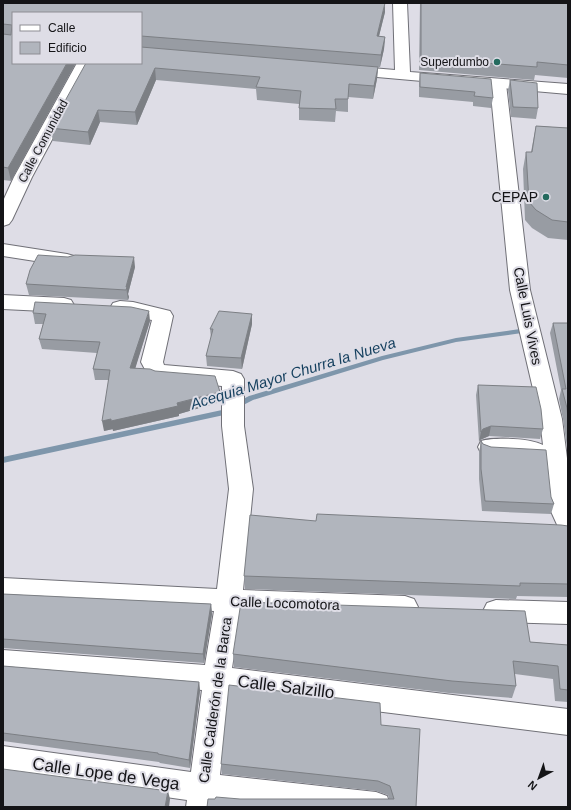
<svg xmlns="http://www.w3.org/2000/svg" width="571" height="810" font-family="Arial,sans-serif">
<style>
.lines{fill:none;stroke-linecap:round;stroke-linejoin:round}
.stream{fill:#7e96ab;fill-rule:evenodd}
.street-casing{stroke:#707077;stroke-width:2}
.secondary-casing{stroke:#707077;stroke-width:2}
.street{fill:#fff;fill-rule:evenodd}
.secondary{fill:#fff;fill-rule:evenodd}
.wall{fill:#989ca3}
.shaded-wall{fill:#7c7f84}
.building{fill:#b1b5bd;stroke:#7c7f84}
.poi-dot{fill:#246a5e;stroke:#dedde6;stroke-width:1.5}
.labels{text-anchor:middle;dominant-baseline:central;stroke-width:4;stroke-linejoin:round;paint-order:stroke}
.far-poi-label{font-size:12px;fill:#141417;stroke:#dedde6;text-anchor:end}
.far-street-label{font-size:12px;fill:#141417;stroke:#dedde6}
.poi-label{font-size:14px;fill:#141417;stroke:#dedde6;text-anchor:end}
.street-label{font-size:14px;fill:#141417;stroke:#dedde6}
.water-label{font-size:15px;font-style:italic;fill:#143f5e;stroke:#dedde6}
.near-street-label{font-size:17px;fill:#141417;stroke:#dedde6}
</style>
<rect width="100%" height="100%" fill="#dedde6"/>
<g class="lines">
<path class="stream" d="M520,329H522L523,331L522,333L456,342L383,360L253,400L224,415L3,463V457L222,410L249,396L382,356L456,338Z"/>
<defs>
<path id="street" d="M77,63H93L32,177L12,220L9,224L3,226V201L14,177Z
M498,79L503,81L506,84L530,290L562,419L568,466V532L559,529L549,507L543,454L542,456C527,461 496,458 481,453L478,447L481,441C494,437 531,438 543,445L540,419L510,290L490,84L493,81Z
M3,244L67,254L74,256L77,260L74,264L67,266L3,256Z
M3,295L64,298L71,300L74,305L71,310L64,312L3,309Z
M120,301L133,302L170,311L173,316L163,362L164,365L233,371L241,374L244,379V426L253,489L243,590L405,596L414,599L418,607L414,615L405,618L240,613L232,668L568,709V735L229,693L220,775L376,792L387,796L391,807H241L216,804V807H186L187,800L3,774V746L191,772L202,690L3,674V650L205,665L214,611L3,600V578L217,589L229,489L222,426V386L157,380L149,377L141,362L152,320L113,313L110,308L113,303Z
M496,600L568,602V624L496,622L487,619L483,611L487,603Z"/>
<path id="secondary" d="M393,3H407L410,72L568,84V94L343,74L340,71L343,68L348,66L395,70Z"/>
</defs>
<use href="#street" class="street-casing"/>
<use href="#secondary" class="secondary-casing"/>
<use href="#street" class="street"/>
<use href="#secondary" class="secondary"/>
</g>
<path class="wall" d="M3,3L385,12L379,36L385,37L384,49L380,67H378L377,79L373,99L348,97V112L336,111L335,122L299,120V104L257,100L256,89L156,80L137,125L100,122L90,145L53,141L50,128L141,63V13H13L11,181L3,180Z
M420,3H568V78L535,75L534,80L419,70Z
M420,73L493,98L491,108L473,106V102L419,97V83Z
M510,80L538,108L536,119L511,117L508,90Z
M536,126L568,128V240L548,238L532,228L525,220L523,169L526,152H531Z
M135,267L128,294L129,297L128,300L29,295L26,284Z
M33,313L150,321L135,368L220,402L179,414V416L113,431V429L104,431L109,380H95L93,369L97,353L42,349L39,339L43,324H35Z
M252,314V324L242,369L207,366L206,356L211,338L210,329Z
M553,323H568V454L563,419L559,399L561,390L550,333Z
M478,385L543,429L540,439L489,436L480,440L479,442L476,395Z
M481,441L483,444L491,447L551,497L554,504L551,514L482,511L479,479V452Z
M316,521L568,526V597L517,596L516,599L245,589L244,576Z
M3,594L211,604L212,614L204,663L3,648Z
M530,642L568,645V702L555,701L553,679L515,674L516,686L512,698L449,693L234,667L233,654Z
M3,666L199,682L200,691L190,768L160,763L159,762L3,741Z
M381,725L416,807L240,799H389L388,795L376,791L222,774L221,764Z"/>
<path class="shaded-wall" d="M385,3V12L376,48L377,36Z
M385,37L384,49L380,67L381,55Z
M67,63H76L11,181L8,168Z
M378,67L377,79L373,99L374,86Z
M155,68L156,80L137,125L135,112Z
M98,110L100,122L90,145L88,132Z
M134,257L135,267L128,294L129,297L128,300L126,287Z
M149,311L150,321L132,379L130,368Z
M252,314V324L242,369L241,358Z
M220,392V402L179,414V416L113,431L111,421Z
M111,419L113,429L104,431L102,421Z
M491,426L489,436L480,440L479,442L481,432L483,429Z
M211,604L212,614L204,663L203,654Z
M199,682L200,691L190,768L189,760Z
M168,791L170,799L169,807H165Z"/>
<path class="building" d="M3,3H385L377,36L385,37L381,55L141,36V13H13V63H67L8,168L3,167V34L11,35L12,25L3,24Z
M421,3H568V65L537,62V67L421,58Z
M141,47L378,67L374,86L349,84L348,99H335L336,109L299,108L301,91L256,87L260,77L155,68L135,112L98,110L88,132L50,128L86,63H141Z
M420,73L491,79L493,98L474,96L475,92L420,87Z
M510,80L537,83L538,108L513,107Z
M536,126L568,128V222L552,220L536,210L529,202L526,152H532Z
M38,255L68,257L75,255L134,257L126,287H127L126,290L26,284L30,270Z
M35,302L131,307L149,311L130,368L150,369L155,371L215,376L220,392L177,403L178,406L111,421V419L102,421L110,370L93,369L100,342L39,339L46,314L33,313Z
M219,311L252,314L241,358L206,356L213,329H210Z
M553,323H568V418L567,408L562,389H566Z
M478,385L536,387L541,409L543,429L491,426L483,429L481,432Z
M481,441L483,444L491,447L546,450L551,497L554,504L485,501L481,469Z
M317,514L561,525L568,526V584L520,583V586L244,576L250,515L316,521Z
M3,594L211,604L203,654L3,639Z
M241,602L525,611L530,642L568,645V690L560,689L558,666L513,661L516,686L452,681L233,654Z
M3,666L199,682L189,760L158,754V753L3,733Z
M229,685L380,703L381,725L420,729L416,807H207L208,799H215L216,797L240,799H394L390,786L378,781L221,764Z
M3,769L168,791L165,807H3Z"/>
<g class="poi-dot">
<circle cx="497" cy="62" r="4"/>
<circle cx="546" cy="197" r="4"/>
</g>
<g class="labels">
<g class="far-poi-label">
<text x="489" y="62">Superdumbo</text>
</g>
<g class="far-street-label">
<text transform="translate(43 141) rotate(-62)">Calle Comunidad</text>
</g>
<g class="poi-label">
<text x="538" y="197">CEPAP</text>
</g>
<g class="street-label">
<text transform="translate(528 316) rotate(79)">Calle Luis Vives</text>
<text transform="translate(285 603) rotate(2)">Calle Locomotora</text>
<text transform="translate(215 700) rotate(-82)">Calle Calderón de la Barca</text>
</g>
<g class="water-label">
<text transform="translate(293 373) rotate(-17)">Acequia Mayor Churra la Nueva</text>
</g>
<g class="near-street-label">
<text transform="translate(286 687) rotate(7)">Calle Salzillo</text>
<text transform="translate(106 774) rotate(8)">Calle Lope de Vega</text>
</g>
</g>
<rect width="571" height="810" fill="none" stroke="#141417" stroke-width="8"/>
<rect x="12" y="12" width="130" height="52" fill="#dedde6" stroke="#8d8d93"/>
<rect x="20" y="25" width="20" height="6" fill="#ffffff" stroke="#8d8d93"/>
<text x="48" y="32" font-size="12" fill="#141417">Calle</text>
<rect x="20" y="42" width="20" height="12" fill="#b1b5bd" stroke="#8d8d93"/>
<text x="48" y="52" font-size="12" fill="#141417">Edificio</text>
<g transform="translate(539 778) rotate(221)" stroke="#dedde6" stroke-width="3" paint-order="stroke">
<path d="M0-3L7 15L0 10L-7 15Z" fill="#141417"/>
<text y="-6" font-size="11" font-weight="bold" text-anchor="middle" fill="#141417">N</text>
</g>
</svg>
